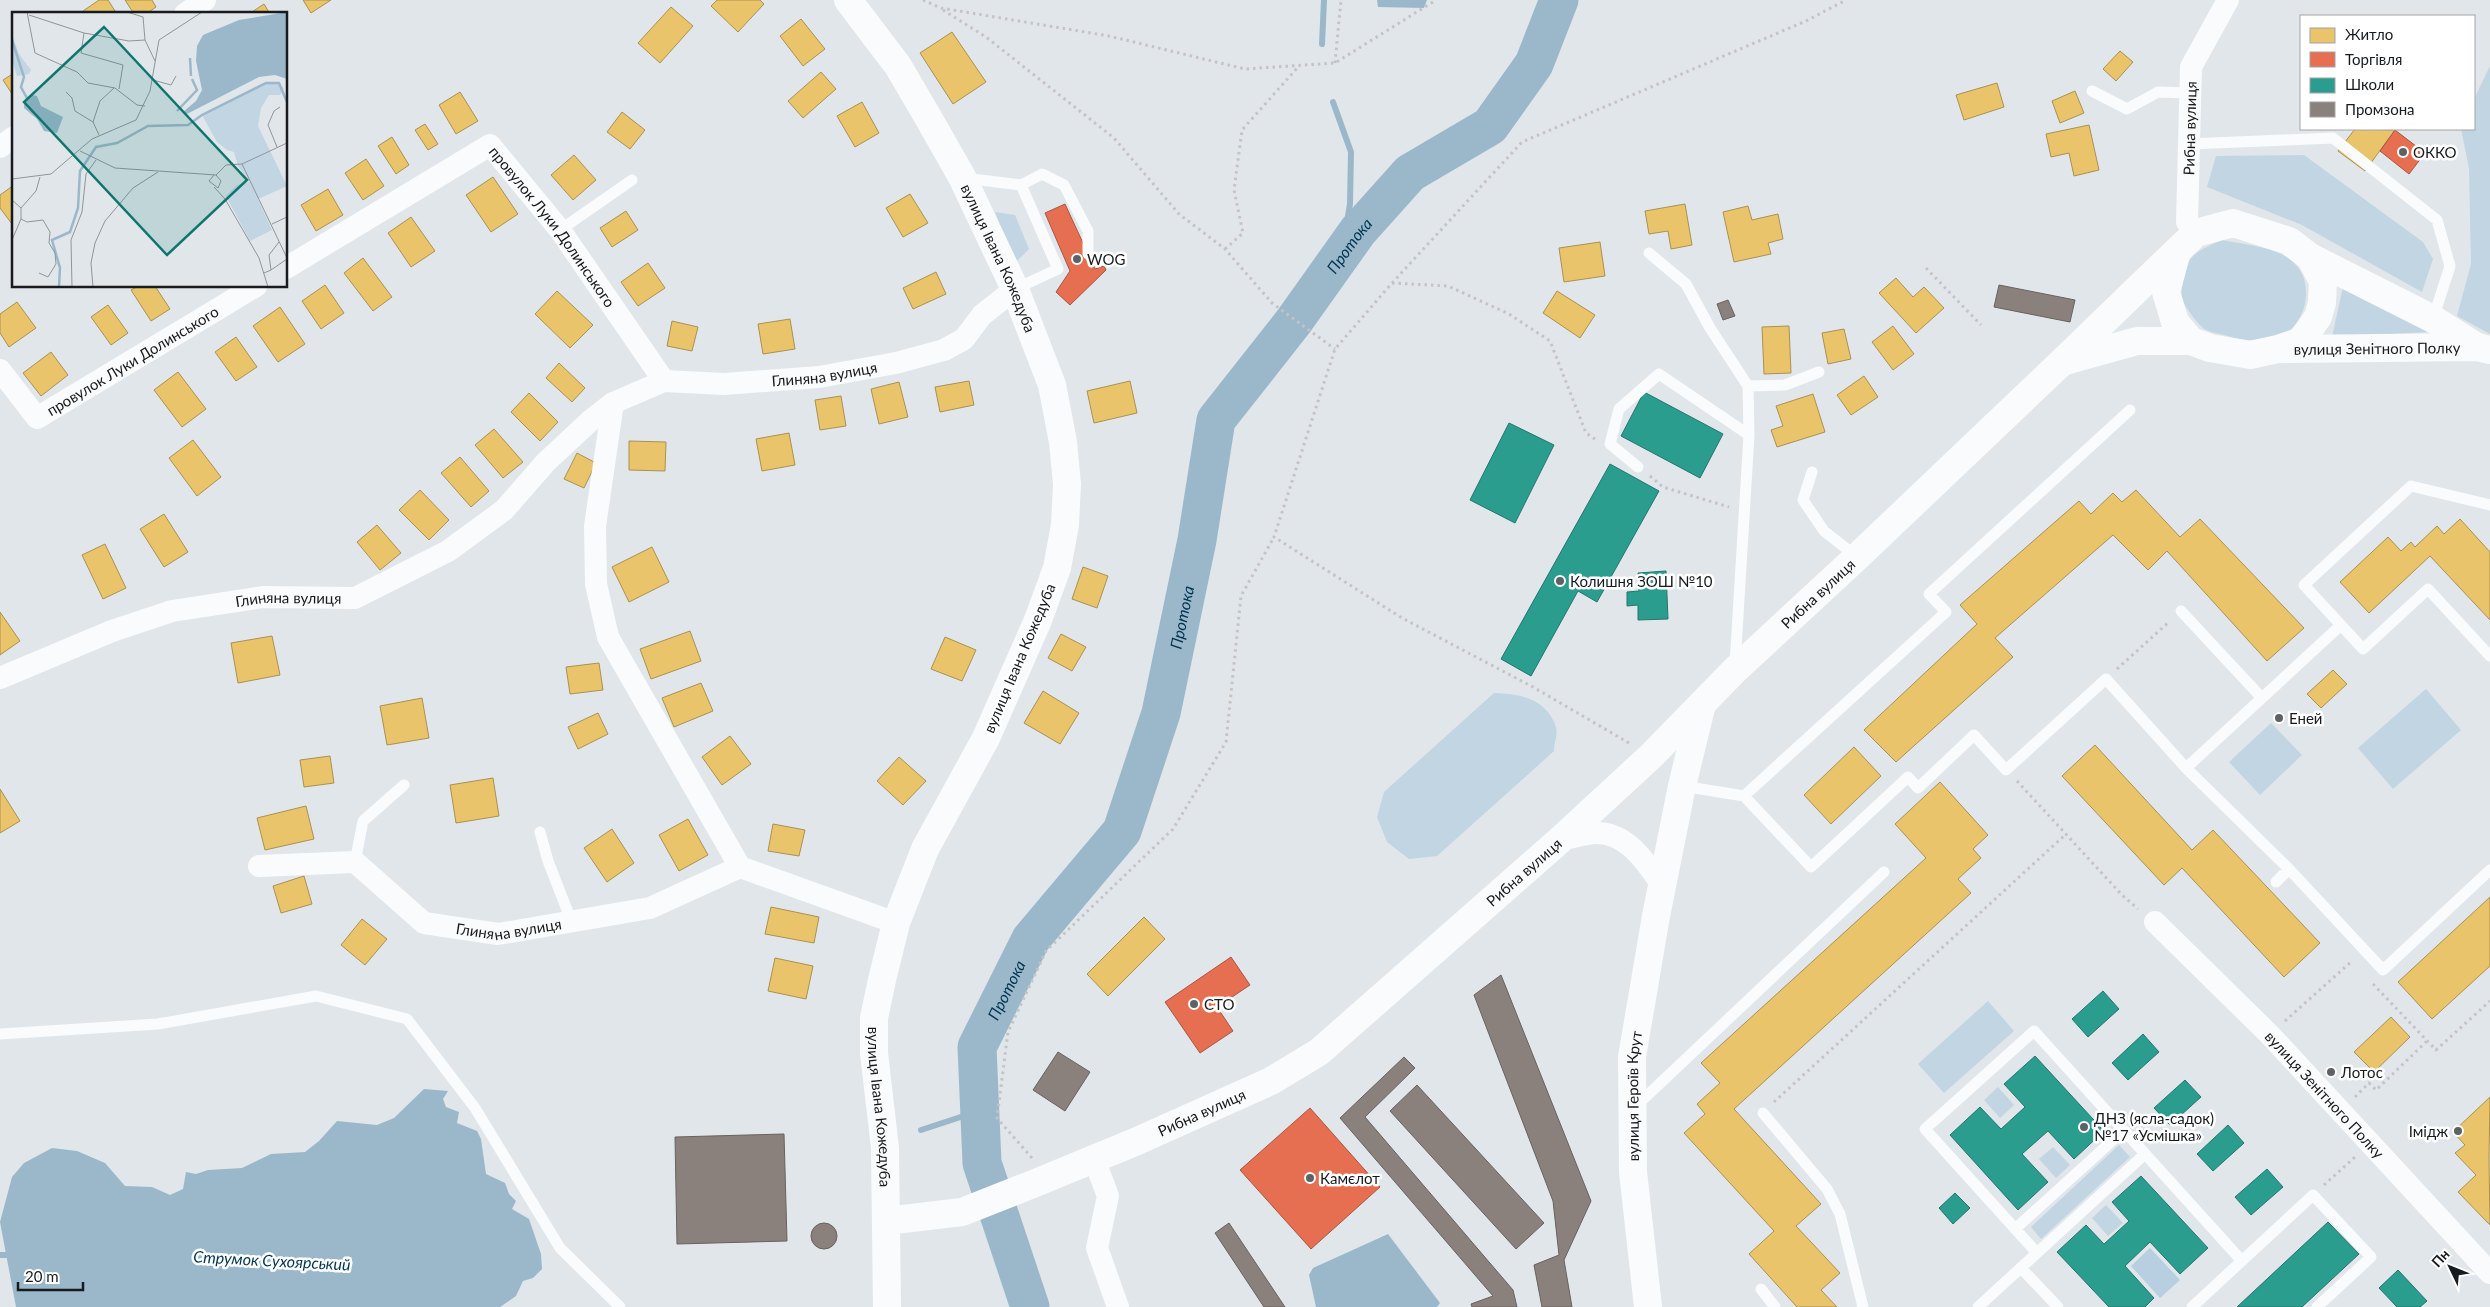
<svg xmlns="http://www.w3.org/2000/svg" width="2490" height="1307" font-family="Lato,sans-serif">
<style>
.green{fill:#c1d5e2}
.forest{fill:#b7cfe0}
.water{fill:#9bb8cb}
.homes{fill:#e9c46a;stroke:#aa9153}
.shops{fill:#e76f51;stroke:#a95642}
.schools{fill:#2a9d8f;stroke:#24766d}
.industry{fill:#8a817c;stroke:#686260}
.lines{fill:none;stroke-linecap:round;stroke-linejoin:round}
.stream{stroke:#9bb8cb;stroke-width:6}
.river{stroke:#9bb8cb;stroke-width:39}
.path{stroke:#c3c4c5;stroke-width:3;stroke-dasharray:2.5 4;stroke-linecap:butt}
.lane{stroke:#fafbfc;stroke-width:11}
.street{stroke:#fafbfc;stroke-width:22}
.secondary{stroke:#fafbfc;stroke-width:28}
.poi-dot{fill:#5d6265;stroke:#fff;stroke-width:2}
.labels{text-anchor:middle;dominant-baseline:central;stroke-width:5;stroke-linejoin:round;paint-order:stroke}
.street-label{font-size:15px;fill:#171b1e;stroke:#fff}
.poi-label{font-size:15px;fill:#171b1e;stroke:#fff;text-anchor:start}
.water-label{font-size:16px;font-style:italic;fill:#013550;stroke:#fff}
.inset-river{fill:none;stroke:#9bb8cb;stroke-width:2.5}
.inset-road{fill:none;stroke:#909598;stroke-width:1}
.view{fill:#0f766e;fill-opacity:0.15;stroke:#0f766e;stroke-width:2.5}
.inset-edge{fill:none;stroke:#171b1e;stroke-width:2.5}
</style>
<rect width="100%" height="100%" fill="#e0e6ea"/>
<path class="green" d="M2490,66V334L2457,316L2471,264L2469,168L2461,129H2474V99Z
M2304,155L2423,242L2433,259L2422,292L2302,225L2207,187L2216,156Z
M995,212L1015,215L1029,249L1014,264Z
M2222,240C2245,245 2277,246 2294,263C2318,286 2304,332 2273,339C2258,343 2237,339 2224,335C2217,333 2207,332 2202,327C2194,320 2188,309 2181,300C2184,261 2186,255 2222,240Z
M2343,287L2429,332L2332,337Z
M2426,689L2461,730L2393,789L2358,748Z
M1494,693C1520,694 1546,698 1556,727C1558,733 1554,744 1554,751L1437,856L1409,859L1387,842L1377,817L1384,792Z
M2271,723L2302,755L2260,795L2229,762Z
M1988,1001L2014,1031L1944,1093L1918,1064Z
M1998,1087L2014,1105L2000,1118L1984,1100Z
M2119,1145L2130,1157L2041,1239L2031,1227Z
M2053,1147L2070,1165L2056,1178L2039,1159Z
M2106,1205L2123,1223L2108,1236L2092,1218Z"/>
<path class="forest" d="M2150,1248L2180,1280L2160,1298L2131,1266Z"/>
<path class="water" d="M1377,0H1427L1424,8L1378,7Z
M424,1089L448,1091L443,1099L446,1107L459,1112L457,1123L477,1131L481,1139L486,1174L505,1183L509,1194L516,1201L512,1209L529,1219L541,1254L542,1269L533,1278L523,1281L516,1296L500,1307H16L0,1222L12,1177L24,1163L52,1148L77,1151L105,1163L125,1186L152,1187L170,1195L183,1189L186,1172L196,1174L208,1170L242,1168L271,1154L305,1152L319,1141L337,1121L377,1125L394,1118Z
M1388,1234L1440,1303L1437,1307H1316L1309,1275L1313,1268Z"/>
<path class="homes" d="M99,0H108L117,14H85L83,11Z
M125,0H152L156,7L146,14H134Z
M303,0H331L311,13Z
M717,0H760L764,4L738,32L711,6Z
M264,4L270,14H249Z
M671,7L693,26L660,63L638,43Z
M801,19L825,49L803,66L780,36Z
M952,32L986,82L953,104L920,53Z
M2120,51L2133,62L2116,81L2103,69Z
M821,72L836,89L803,118L788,101Z
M14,73V97L3,80Z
M1997,83L2004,107L1964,120L1956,95Z
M2075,91L2084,113L2060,123L2052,101Z
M460,92L478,121L456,134L439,105Z
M862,102L879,133L855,147L837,116Z
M622,112L645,130L630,149L607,132Z
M425,124L438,144L428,150L415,130Z
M2089,125L2099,170L2074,176L2069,153L2051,157L2046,134Z
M2355,129L2395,130L2365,171L2338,151Z
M392,137L409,165L396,174L378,146Z
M574,155L596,180L573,200L551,175Z
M366,159L384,186L363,200L345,173Z
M493,177L518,214L491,232L466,195Z
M14,185V223L12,224L0,208V195Z
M328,189L343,215L316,231L301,205Z
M910,194L928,223L903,237L886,208Z
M1685,204L1692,245L1671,249L1668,231L1649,234L1645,211Z
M1748,206L1752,220L1778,214L1783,239L1768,243L1771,254L1734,262L1723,212Z
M626,211L638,230L612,247L600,228Z
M411,217L435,251L411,267L388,233Z
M1600,242L1605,276L1564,282L1559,248Z
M363,258L392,297L373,311L344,273Z
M648,263L665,288L638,306L621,282Z
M936,272L946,294L913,309L903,288Z
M1896,278L1913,297L1924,287L1944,308L1916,333L1879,293Z
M325,285L344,313L321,329L302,301Z
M138,286H155L170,309L151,321L131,290Z
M557,291L593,325L570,348L535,314Z
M1557,291L1595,315L1580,338L1543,313Z
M17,302L36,328L9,347L0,333V314Z
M108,305L128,333L111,345L91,317Z
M280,307L305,344L278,362L253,326Z
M790,319L795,349L763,354L758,324Z
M672,321L698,327L692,351L667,346Z
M1789,326L1791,373L1764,374L1762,327Z
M1893,326L1914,354L1893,370L1872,342Z
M1844,329L1851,359L1828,364L1822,333Z
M236,337L257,367L236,381L215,352Z
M51,352L68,375L41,396L23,373Z
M559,363L585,388L572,402L546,378Z
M178,372L206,409L182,427L154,390Z
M1864,376L1878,397L1851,415L1837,395Z
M969,381L974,405L940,412L935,387Z
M1130,381L1137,413L1094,423L1087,391Z
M899,382L908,417L879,424L871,389Z
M529,393L558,422L540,441L511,412Z
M1813,394L1825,432L1777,447L1771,430L1783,426L1776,406Z
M841,396L846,426L820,430L815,400Z
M494,429L523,462L503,478L475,445Z
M789,433L795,465L762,471L756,439Z
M193,440L221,477L197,496L169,458Z
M629,441L666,442L665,471L629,470Z
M577,453L596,463L584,488L564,479Z
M460,457L489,491L471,507L441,473Z
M420,490L449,520L429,540L399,510Z
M2136,490L2180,537L2200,519L2304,628L2267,661L2167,551L2148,570L2113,535L1995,638L2013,657L1896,762L1864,730L1977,624L1960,605L2079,501L2091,514L2113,493L2122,502Z
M164,514L188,552L164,567L140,529Z
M2460,519L2490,552V620L2430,556L2369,613L2340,582L2388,537L2401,551L2411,542L2415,547L2437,526L2444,534Z
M377,525L401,553L380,570L357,542Z
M105,544L126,588L103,599L82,555Z
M652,547L669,582L629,602L612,567Z
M1083,567L1108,576L1097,608L1072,599Z
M0,612L20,641L0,655Z
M690,631L701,661L651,679L640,649Z
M1061,634L1086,647L1072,671L1048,658Z
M272,636L280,675L238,683L231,643Z
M945,637L976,650L962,681L931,669Z
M599,663L603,690L570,694L566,667Z
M2333,670L2347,684L2321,708L2307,694Z
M701,683L713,711L674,727L662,698Z
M1043,691L1079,713L1060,744L1024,723Z
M422,698L429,738L387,745L380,706Z
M598,713L608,734L578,749L568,727Z
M730,736L751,764L722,785L702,757Z
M2095,745L2192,850L2213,830L2320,943L2284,977L2182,868L2164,885L2062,776Z
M1854,747L1881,776L1831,824L1804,795Z
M330,756L334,783L304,787L300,760Z
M899,757L926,781L903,805L877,781Z
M493,778L499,816L456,823L450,785Z
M1940,782L1988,835L1973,849L1981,858L1958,879L1971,893L1734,1109L1821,1204L1796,1226L1840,1273L1821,1290L1837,1307H1797L1749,1254L1774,1231L1684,1133L1705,1114L1697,1104L1720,1083L1701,1063L1926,858L1895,824Z
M0,789L20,821L0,833Z
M306,806L314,839L265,850L257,818Z
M688,819L708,855L679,871L659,835Z
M773,824L805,830L799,856L768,851Z
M612,829L634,863L607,882L584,848Z
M304,876L312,904L281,913L273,886Z
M2490,897V966L2432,1019L2398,982Z
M771,907L819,917L814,943L765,934Z
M1144,917L1165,939L1108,996L1087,974Z
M362,919L387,939L365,965L341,945Z
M775,958L813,966L806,999L768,991Z
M2391,1017L2410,1037L2374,1072L2354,1052Z
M2490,1097L2489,1159L2490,1225L2458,1192L2476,1175L2455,1153L2465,1145L2453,1132Z"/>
<path class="shops" d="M2395,130L2425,153L2409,174L2380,151Z
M1065,204L1095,269L1104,266L1106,270L1070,305L1056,292L1070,271L1045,213Z
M1231,957L1250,985L1217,1007L1233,1031L1200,1053L1165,1002Z
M1310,1108L1380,1187L1311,1249L1240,1170Z"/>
<path class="schools" d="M1644,392L1723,434L1700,478L1621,436Z
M1509,423L1554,445L1515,523L1470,500Z
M1610,464L1659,491L1597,602L1578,591L1531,676L1501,659Z
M1666,571L1668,619L1638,620V605L1627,606V592L1639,591L1638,573Z
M2103,991L2119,1009L2088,1037L2072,1019Z
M2143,1034L2159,1052L2128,1080L2112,1063Z
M2035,1056L2104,1131L2074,1159L2048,1131L2022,1154L2048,1182L2018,1210L1950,1135L1980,1107L2001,1129L2025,1107L2004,1084Z
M2185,1080L2201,1097L2170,1125L2154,1108Z
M2228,1125L2244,1143L2213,1171L2197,1154Z
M2267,1169L2283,1187L2251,1215L2235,1197Z
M2141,1176L2208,1248L2180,1274L2150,1242L2125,1266L2154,1298L2145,1307H2109L2057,1252L2086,1225L2104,1244L2129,1221L2112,1202Z
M1955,1193L1970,1208L1953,1224L1939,1208Z
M2328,1222L2359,1254L2302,1307H2237Z
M2398,1270L2427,1301L2420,1307H2397L2379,1288Z"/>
<path class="industry" d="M1999,285L2075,300L2070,322L1994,307Z
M1728,300L1735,316L1723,320L1717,304Z
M1501,975L1591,1201L1564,1260L1572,1307H1542L1534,1265L1559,1255L1553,1201L1474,995Z
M1058,1052L1090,1072L1065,1111L1033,1090Z
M1404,1057L1415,1068L1365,1117L1513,1290L1517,1307H1472L1471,1304L1493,1296L1340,1118Z
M1417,1085L1544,1223L1516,1249L1390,1111Z
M784,1134L787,1241L677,1244L675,1137Z
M811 1236a13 13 0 1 1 26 0a13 13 0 1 1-26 0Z
M1229,1223L1285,1307H1264L1215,1233Z"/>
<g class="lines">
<path class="stream" d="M1322,44L1324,0
M1333,102L1351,152L1350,204L1342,253
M921,1130L979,1111
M0,1255H14"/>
<path class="river" id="s1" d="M1030,1307L982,1163L977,1047L1031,939L1122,831L1161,713L1197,540L1216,420L1294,321L1358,231L1410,173L1490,126L1534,64L1559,0"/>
<path class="path" d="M923,0L941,8L1109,36L1245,69L1335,63L1436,0
M943,10L986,37L1114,138L1179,214L1225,249L1272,303L1335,349
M1335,63L1341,0
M1225,249L1243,233L1234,190L1242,130L1299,66
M1926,268L1981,325
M1392,283L1448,286L1509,314L1550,341L1586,433L1595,439
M1650,476L1663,487L1729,507
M2117,669L2170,621
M1629,743L1533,687L1402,618L1274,537L1335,349L1392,283L1522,142L1806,21L1846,0
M2017,781L2122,895L2138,909
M2373,984L2436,1050L2490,1001
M2285,1021L2352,961
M2355,1097L2369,1083L2376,1090L2427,1041
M1774,1102L2066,834
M1032,1158L997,1118L1008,1032L1046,951L1173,829L1226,742L1241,596L1274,537
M2324,1185L2355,1157"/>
<path class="lane" d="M2092,91L2127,109L2158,92L2190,93
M2189,144L2333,138L2437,220L2450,266L2433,319
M964,178L1021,185L1058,269L1015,289
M1021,185L1042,174L1064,185L1088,231V254
M560,230L632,180
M1748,386L1785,385L1819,372
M1638,467L1610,444L1619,409L1659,374L1749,435L1748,386L1710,328L1686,284L1649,253
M1812,472L1803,500L1824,531L1857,557
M2490,505L2411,486L2304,585L2363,649L2428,589L2490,656
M2181,611L2262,698
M2341,625L2186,768L2289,869L2383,970L2490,870
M1735,665L1749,435
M1682,786L1744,796L1811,867L1908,777L1918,788L1974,735L2006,770L2106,679L2186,768
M1744,796L1946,612L1929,594L2130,410
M540,832L548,861L571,920
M355,862L363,821L404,785
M2276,882L2289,869
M0,1034L158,1024L316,996L407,1019L475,1108L560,1248L620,1307
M1636,1106L1884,872
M1763,1113L1827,1189L1840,1214L1863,1307
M2015,1229L2123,1131
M2037,1253L1925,1129L2034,1031L2242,1261
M2021,1268L2058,1307
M1761,1289L1775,1307
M1978,1307L2145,1154
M2192,1307L2313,1195L2371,1257L2317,1307"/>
<g class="street">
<path d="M185,14L205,0"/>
<path d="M0,147L14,137"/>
<path id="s2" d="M2196,233L2187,222L2191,67L2228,0"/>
<path id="s3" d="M286,268L490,145L560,230L664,381"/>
<path id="s4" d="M0,370L37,418L256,286"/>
<path d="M613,403L595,526L596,584L608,637L740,867"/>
<path id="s5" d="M0,678L112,631L172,611L263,597L355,598L448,551L504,510L546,462L590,421L613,403L664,381L724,384L819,377L896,363L944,350L964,339L982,315L1015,289"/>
<path d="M1560,840C1571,838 1583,834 1594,833C1627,831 1646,863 1662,885"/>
<path id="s6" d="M259,866L355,862L424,923L498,934L650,908L740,867L896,923"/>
<path id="s7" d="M2155,922L2270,1035L2490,1273"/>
<path d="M1094,1159L1108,1196L1097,1248L1118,1307"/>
</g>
<g class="secondary">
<path id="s8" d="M848,0L898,66L929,119L962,177L1015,289L1052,385L1063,442L1067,484L1065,525L1057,568L1038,620L986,738L925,849L896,923L882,980L874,1018V1053L885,1148L887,1307"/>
<path d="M2310,257L2433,319L2477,347"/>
<path id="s9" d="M2282,349L2477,347L2490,350"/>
<path d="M2065,361L2137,341H2191"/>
<path id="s10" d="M886,1221L962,1212L1033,1184L1135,1142L1271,1081L1319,1052L1560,840L1651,756L1735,670L1857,557L2062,362L2158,269L2196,233L2233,223L2289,241L2310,257L2323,281L2322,303L2318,317L2301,341L2278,349L2250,355L2210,348L2191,341L2175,322L2166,292L2177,251"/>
<path id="s11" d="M1648,1307L1633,1172L1632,1057L1656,916L1682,786L1702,704"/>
</g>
</g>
<g class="poi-dot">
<circle cx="2403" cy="152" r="5"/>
<circle cx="1077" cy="259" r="5"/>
<circle cx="1560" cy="581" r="5"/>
<circle cx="2279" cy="718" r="5"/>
<circle cx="1194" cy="1004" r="5"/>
<circle cx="2331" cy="1072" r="5"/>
<circle cx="2084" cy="1127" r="5"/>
<circle cx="2458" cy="1131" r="5"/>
<circle cx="1310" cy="1178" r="5"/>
</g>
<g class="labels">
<g class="street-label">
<text stroke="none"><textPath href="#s2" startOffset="108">Рибна вулиця</textPath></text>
<text stroke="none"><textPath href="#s3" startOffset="341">провулок Луки Долинського</textPath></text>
<text stroke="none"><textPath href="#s8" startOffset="300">вулиця Івана Кожедуба</textPath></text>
<text stroke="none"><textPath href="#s9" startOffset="95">вулиця Зенітного Полку</textPath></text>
<text stroke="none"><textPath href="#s4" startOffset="172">провулок Луки Долинського</textPath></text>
<text stroke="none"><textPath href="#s5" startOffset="912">Глиняна вулиця</textPath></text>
<text stroke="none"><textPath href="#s10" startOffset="1146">Рибна вулиця</textPath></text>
<text stroke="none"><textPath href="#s5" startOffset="302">Глиняна вулиця</textPath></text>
<text transform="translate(1019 658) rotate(-67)">вулиця Івана Кожедуба</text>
<text stroke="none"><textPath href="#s10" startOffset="741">Рибна вулиця</textPath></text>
<text stroke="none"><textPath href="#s6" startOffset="274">Глиняна вулиця</textPath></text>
<text stroke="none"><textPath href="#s7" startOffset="242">вулиця Зенітного Полку</textPath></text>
<text stroke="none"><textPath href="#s11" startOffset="212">вулиця Героїв Крут</textPath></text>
<text stroke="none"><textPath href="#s8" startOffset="1200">вулиця Івана Кожедуба</textPath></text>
<text stroke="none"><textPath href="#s10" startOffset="336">Рибна вулиця</textPath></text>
</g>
<g class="poi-label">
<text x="2413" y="152">ОККО</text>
<text x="1087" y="259">WOG</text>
<text x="1570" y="581">Колишня ЗОШ №10</text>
<text x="2289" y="718">Еней</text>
<text x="1204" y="1004">СТО</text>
<text x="2341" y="1072">Лотос</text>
<text x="2094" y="1118">ДНЗ (ясла-садок)<tspan x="2094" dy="17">№17 «Усмішка»</tspan></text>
<text x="2448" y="1131" text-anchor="end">Імідж</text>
<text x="1320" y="1178">Камєлот</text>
</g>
<g class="water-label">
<text stroke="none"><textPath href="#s1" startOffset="1172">Протока</textPath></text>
<text stroke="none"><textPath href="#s1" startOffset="752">Протока</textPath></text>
<text stroke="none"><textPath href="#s1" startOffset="332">Протока</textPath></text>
<text transform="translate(272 1260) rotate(3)">Струмок Сухоярський</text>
</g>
</g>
<g transform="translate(12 12)">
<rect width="275" height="275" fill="#e0e6ea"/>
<path d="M0,23L7,42L19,58L17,62L5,64L0,48ZM254,71H267L272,77L268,83H257L249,96L246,114L275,174L246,187L260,218L238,229L214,184L225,173L237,170L226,154L222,140L215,138L205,130L190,103Z" fill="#c1d5e2"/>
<path d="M275,0V67L263,63L247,65L173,103L171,100L184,89L190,78L184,49L185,34L191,23L227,8ZM20,83L25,84L29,94L51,105L45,121L32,119L25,107L12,96V91Z" fill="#9bb8cb"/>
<path class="inset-river" d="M0,28L12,65L9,75L16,88M178,46L179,64M165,99L185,78L180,67M47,275L48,256L40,228L58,220L66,196L68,159L84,135L105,131L136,114L176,113L190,103L254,71H267L275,90"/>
<path class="inset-road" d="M15,0L23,41L65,60L76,71L103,76L125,93L133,94M115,0L131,5L133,28L143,49M17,3L72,21L117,29L133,28M72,21L69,41L111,53L107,77M141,68L159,73L164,64M54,80L60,86L63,99L81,110L87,123M81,110L88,89L102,76M265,135L256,113L262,99L268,95M68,139L103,156L204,163L209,169L206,176L197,169L202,163M230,152L275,246M204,163L214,153L230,152L275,131M0,167L39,162L80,127L124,108L138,79L147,28L190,0M202,175L213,187L247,246L256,275M0,188L9,196V207L0,228M9,196L24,179L28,165M9,207L15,210L31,208L38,220L37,231L43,241L44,252L36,265L27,261M260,212L275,205M259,258L275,247M252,261L259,258L257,243L267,230M60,275L59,228L70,200L74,162L84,148M81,275L79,251L83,231L93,209L121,176L146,160"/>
<path class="view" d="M92,15L235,168L155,243L12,90Z"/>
<rect width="275" height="275" class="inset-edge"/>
</g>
<rect x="2300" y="15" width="175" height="115" fill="#ffffff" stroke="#a2a4a5"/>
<rect x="2310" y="28" width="25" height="15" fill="#e9c46a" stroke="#a2a4a5"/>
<text x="2345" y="40" font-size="15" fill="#171b1e">Житло</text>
<rect x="2310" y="52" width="25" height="15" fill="#e76f51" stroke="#a2a4a5"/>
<text x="2345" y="65" font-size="15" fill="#171b1e">Торгівля</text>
<rect x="2310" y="78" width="25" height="15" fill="#2a9d8f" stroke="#a2a4a5"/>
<text x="2345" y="90" font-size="15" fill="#171b1e">Школи</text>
<rect x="2310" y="102" width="25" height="15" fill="#8a817c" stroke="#a2a4a5"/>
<text x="2345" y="115" font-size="15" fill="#171b1e">Промзона</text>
<g transform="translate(2450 1267) rotate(313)" stroke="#ffffff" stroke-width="4" paint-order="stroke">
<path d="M0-4L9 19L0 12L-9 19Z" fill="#171b1e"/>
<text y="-8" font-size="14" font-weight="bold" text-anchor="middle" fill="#171b1e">Пн</text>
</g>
<path d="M18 1282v8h65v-8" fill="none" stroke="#171b1e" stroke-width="2.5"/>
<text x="25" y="1282" font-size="15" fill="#171b1e" stroke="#ffffff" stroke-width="4" paint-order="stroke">20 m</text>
</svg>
